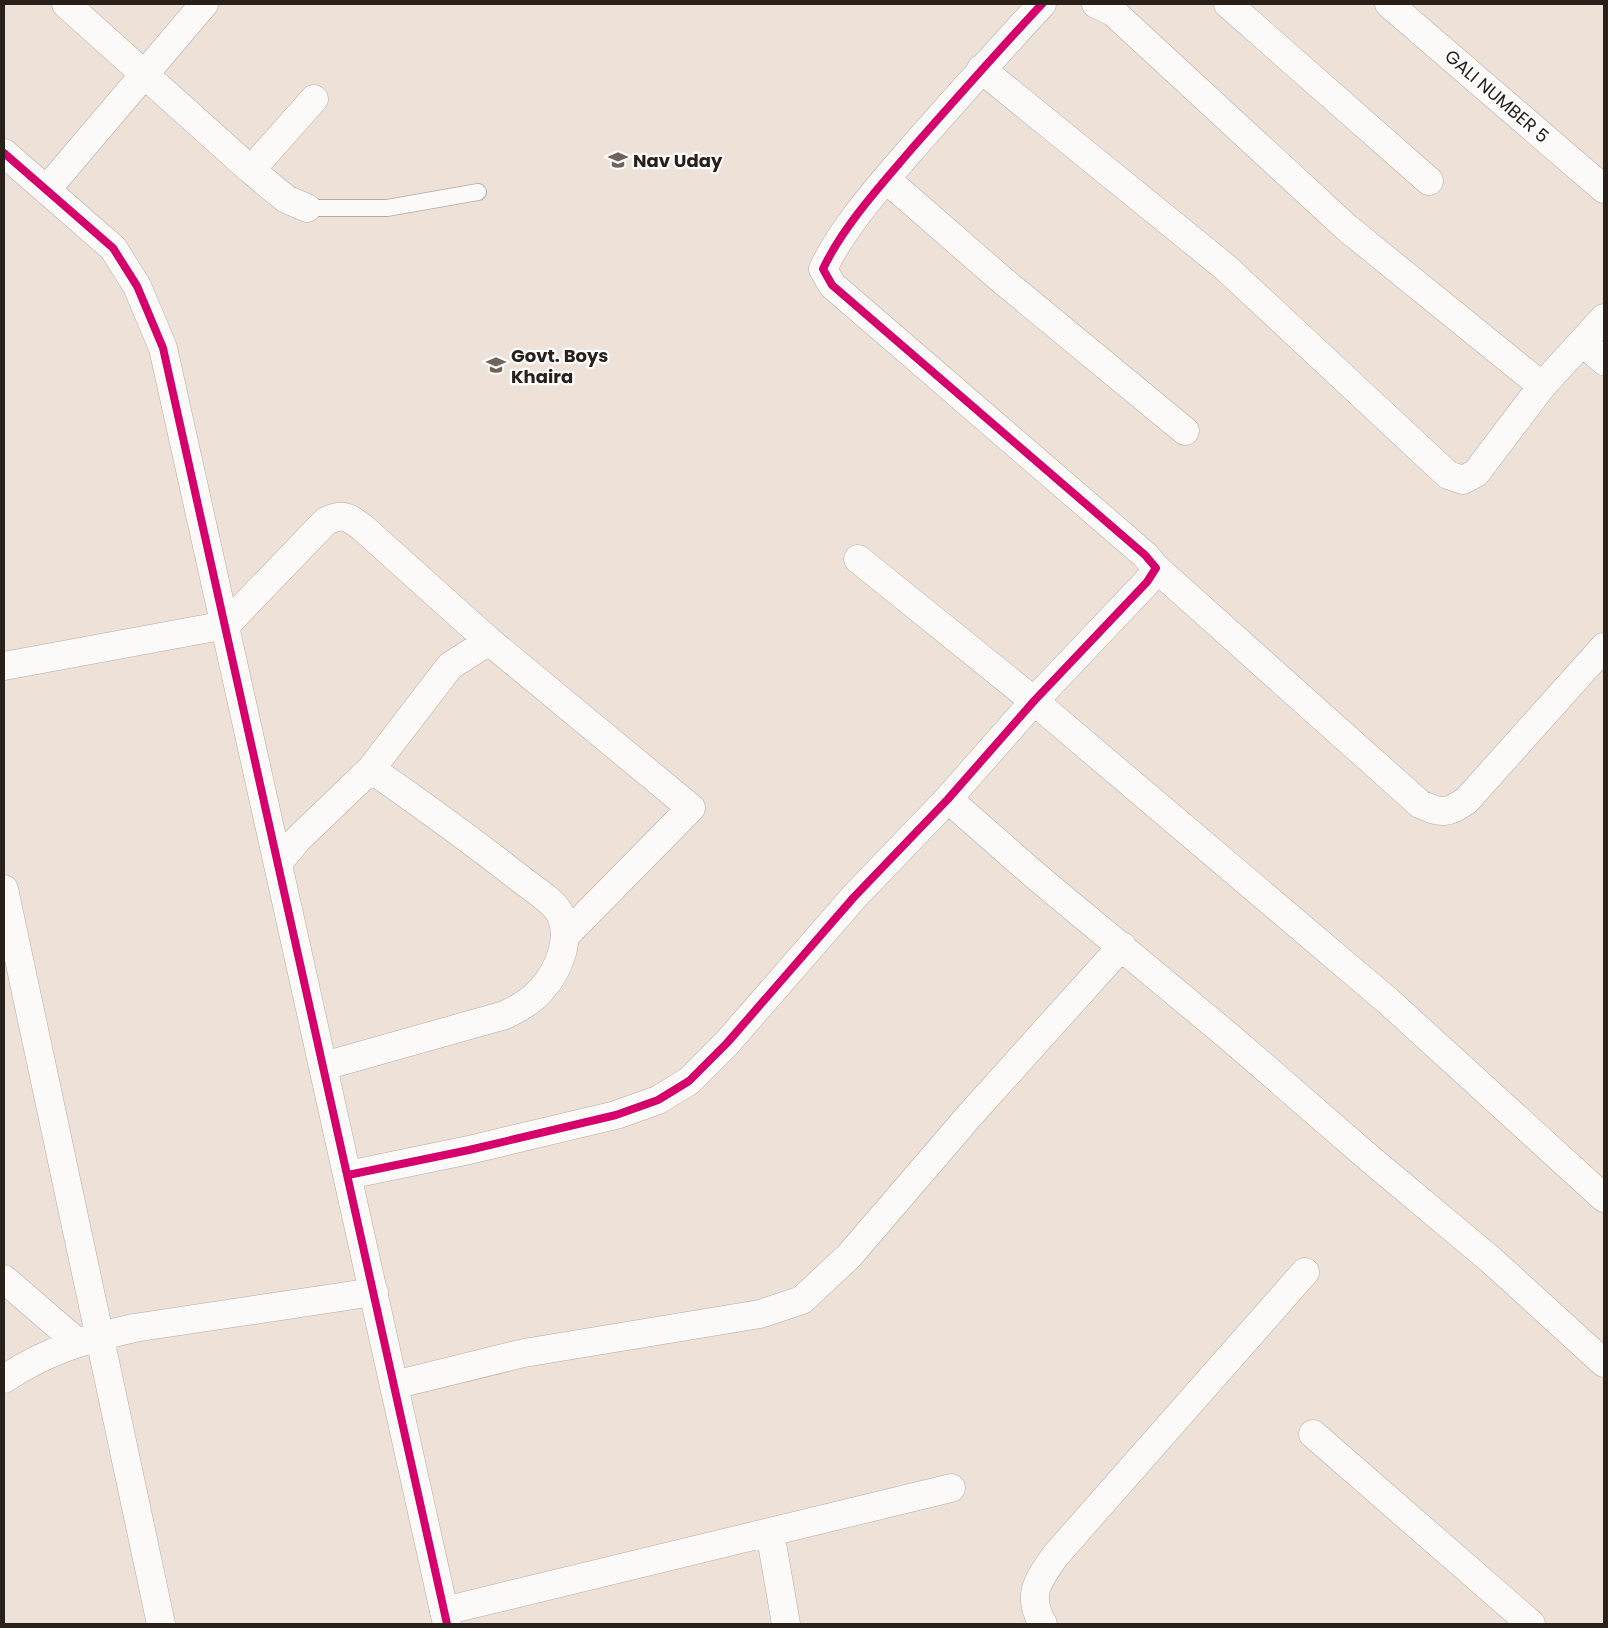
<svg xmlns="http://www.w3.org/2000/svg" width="1608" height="1628" font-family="Poppins,sans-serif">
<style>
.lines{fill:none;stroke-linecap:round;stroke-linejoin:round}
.lane-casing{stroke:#b4aba4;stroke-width:18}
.street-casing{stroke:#b4aba4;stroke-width:29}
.secondary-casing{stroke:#b4aba4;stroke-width:29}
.lane{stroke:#fcfaf9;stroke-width:16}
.street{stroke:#fcfaf9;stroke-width:28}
.secondary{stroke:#fcfaf9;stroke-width:28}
.cycleway-casing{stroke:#fff;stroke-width:11}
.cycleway{stroke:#d6006c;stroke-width:8}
.labels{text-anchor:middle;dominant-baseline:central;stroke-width:4.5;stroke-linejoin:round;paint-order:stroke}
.street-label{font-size:18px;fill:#29201a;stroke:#fff}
.poi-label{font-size:18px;font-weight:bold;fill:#29201a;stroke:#fff;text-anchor:start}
</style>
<rect width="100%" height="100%" fill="#eee1d8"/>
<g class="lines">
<defs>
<path id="lane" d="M307,208H387L478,192"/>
<path id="street" d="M66,4L251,170L286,199L307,208
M1228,4L1429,181
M1389,4L1604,189
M981,69L1225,267L1448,475L1463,480L1476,473L1542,386L1347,228L1113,12L1096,4
M251,170L314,99
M886,179L1002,280L1185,431
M47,189L204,4
M1583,342L1604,361
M1542,386L1604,318
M858,559L1034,701L1388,1001L1604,1198
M1156,568L1420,804C1442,814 1447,814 1467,800L1604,647
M4,666L226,625L326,521C344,513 348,517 363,528L489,641L691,808L566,935
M948,799L1037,877L1233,1040L1369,1158L1491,1260L1604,1363
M278,863L297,840L371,769L450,666L489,641
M4,889L161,1624
M324,1066L505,1015C519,1008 532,1001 542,989C559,970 573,936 559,912C552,900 529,886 518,877C470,839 421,804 371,769
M348,1175L469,1150L616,1115L658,1100L689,1081L727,1043L854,897L948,799L1034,701L1147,582L1156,568L1145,555L832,285L823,269C842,228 879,187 909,152C953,102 996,53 1042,4
M4,1279L77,1342
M4,1379C46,1351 85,1339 134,1328L374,1292
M394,1385L524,1353L760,1314L802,1300L849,1256L970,1115L1122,946
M1313,1434L1531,1624
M770,1532L786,1624
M444,1611L951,1488
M1043,1624C1026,1595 1038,1581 1055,1556L1305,1272"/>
<path id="secondary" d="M4,153L113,248L137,286L163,348L447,1624"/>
</defs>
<use href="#lane" class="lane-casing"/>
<use href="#street" class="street-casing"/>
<use href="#secondary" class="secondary-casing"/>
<use href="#lane" class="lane"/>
<use href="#street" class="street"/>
<use href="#secondary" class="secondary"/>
<defs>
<path id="cycleway" d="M4,153L113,248L137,286L163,348L447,1624
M348,1175L469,1150L616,1115L658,1100L689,1081L727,1043L854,897L948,799L1034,701L1147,582L1156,568L1145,555L832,285L823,269C842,228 879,187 909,152C953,102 996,53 1042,4"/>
</defs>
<use href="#cycleway" class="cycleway-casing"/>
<use href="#cycleway" class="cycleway"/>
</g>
<defs>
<symbol id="school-bare" viewBox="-9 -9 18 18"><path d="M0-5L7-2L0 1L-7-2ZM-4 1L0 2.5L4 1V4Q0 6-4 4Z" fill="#6e645c" stroke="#fff" stroke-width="2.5" paint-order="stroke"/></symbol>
</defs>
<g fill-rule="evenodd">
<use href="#school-bare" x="604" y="146" width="28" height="28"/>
<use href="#school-bare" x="482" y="351" width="28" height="28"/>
</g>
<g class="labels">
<g class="street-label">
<text transform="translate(1497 96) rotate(41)">GALI NUMBER 5</text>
</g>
<g class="poi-label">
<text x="633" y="160">Nav Uday</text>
<text x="511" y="355">Govt. Boys<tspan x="511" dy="21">Khaira</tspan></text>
</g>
</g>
<rect width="1608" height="1628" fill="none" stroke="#29201a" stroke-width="10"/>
</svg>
